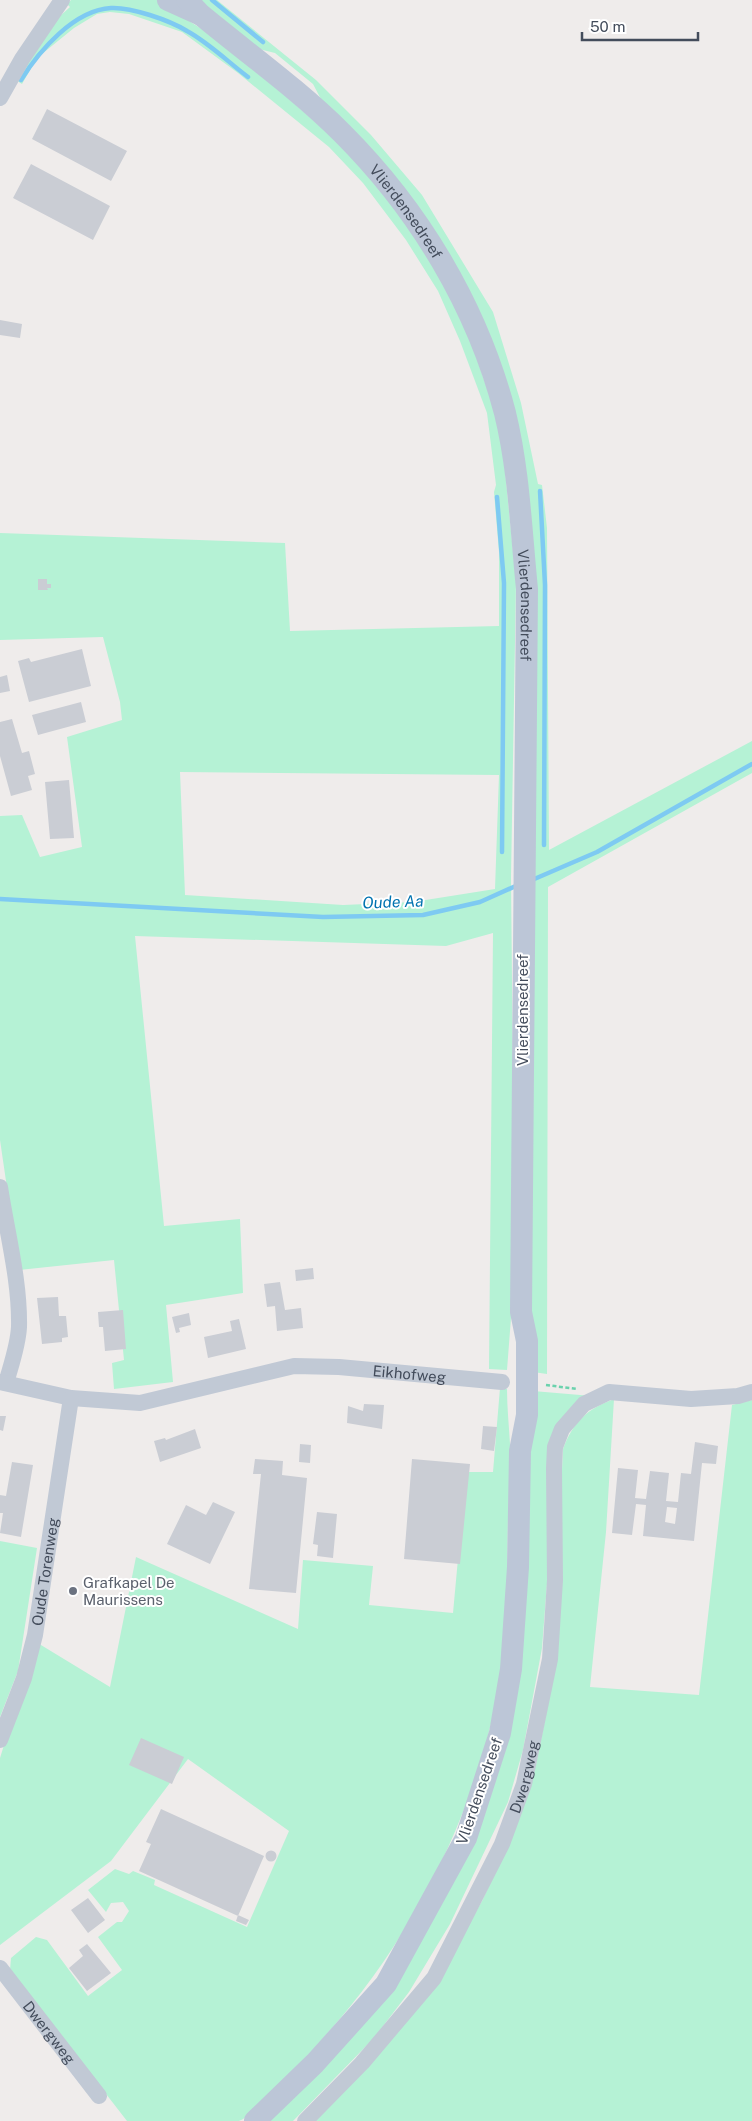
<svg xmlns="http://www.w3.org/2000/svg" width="752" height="2121" font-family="'Public Sans',sans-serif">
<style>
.green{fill:#b5f2d5;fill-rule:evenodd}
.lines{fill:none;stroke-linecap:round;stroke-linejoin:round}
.stream{stroke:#7ecaf2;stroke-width:4.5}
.building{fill:#cacdd4;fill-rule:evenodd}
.path{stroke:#6bd2ad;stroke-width:2.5;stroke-dasharray:4 2.5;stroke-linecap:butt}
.minor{stroke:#c1c9d5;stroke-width:16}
.secondary{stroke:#bcc6d7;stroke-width:22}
.worship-dot{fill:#6b7280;stroke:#fff;stroke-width:2}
.labels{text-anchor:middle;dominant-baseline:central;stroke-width:4;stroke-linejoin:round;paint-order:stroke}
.street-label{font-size:15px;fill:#434c5b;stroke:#fff}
.worship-label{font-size:15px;fill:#5b616d;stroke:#fff;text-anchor:start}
.water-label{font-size:16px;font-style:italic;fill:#0173b0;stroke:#fff}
</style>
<rect width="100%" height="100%" fill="#efeceb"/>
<path class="green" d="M71,0H157L203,30L255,69L339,143L393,201L460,309L501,430L516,582L511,878L513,1084L511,1318L507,1370L489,1369L493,933L446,946L135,936L164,1226L240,1219L243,1293L166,1305L173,1382L114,1389L112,1363L124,1360L114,1260L19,1270L0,1140V816L22,815L40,857L82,847L67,737L122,720L120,702L103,637L0,640V533L285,543L290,631L499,626V552L494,492L496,485L487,413L460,341L438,291L406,240L363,183L329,147L238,73L182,32L129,14L110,12L97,14L74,28L37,58L22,84L14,79L59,17L70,7L67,4ZM180,772L499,775L495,889L413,902L343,905L185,895Z
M196,0H217L316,80L371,135L422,195L493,312L521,403L538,484L542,485L547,528L549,850L752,741V773L548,887L547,1374L533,1372L528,1315L533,585L497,356L324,105L313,84L275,53L255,48Z
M500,1388L507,1389C507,1408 509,1426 510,1444C511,1469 509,1494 508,1519C507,1554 508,1590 506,1626C497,1773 423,1928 325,2036C311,2053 256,2115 239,2121C232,2121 219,2121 211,2121C183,2121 155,2121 127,2121L10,1970L11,1958L36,1937L47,1940L88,1996L122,1970L98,1937L117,1922H122L129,1911L123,1902L111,1903L106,1912L88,1890L115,1869L129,1874L133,1871L155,1880L154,1885L247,1927L289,1831L188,1759L111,1861L0,1945V1758L36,1642L110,1687L136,1557L298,1629L303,1560L373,1566L369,1605L453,1613L466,1472H493Z
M533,1391L592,1396L559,1429L542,1648L523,1750L508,1802L450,1924L409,1992L374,2038L293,2121H266L351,2034L491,1782Z
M614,1399L606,1532L590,1687L699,1695L732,1405L752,1400V2121H313L457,1945L482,1901L502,1858L536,1765L551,1689L563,1449C573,1422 587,1409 614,1399Z
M0,1541L37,1548L18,1671L0,1717Z"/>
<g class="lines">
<path class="stream" d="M212,0L263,42
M21,80C39,51 74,10 111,8C131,7 169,20 187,31C209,43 228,62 248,77
M540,491L545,585L544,845
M497,497L504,583L502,852
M532,880L597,852L752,764
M0,899L323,917L423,915L480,902L518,885"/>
</g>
<path class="building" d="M47,109L127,151L111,181L32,139Z
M31,164L110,206L93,240L13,198Z
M0,320L22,324L20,338L0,335Z
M38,579H47V584H51V588H47L48,590H38Z
M82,649L91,686L29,702L18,661L29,658L31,662Z
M7,675L10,691L0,693V677Z
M81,702L86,722L38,735L32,715Z
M12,719L22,753L29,751L35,774L28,776L32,790L11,796L0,756V722Z
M69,780L74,838L50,839L45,782Z
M313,1268L314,1279L296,1281L295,1270Z
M280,1282L285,1310L301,1308L303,1328L277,1331L275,1306L267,1307L264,1284Z
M58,1297L59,1316H66L68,1337L62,1338V1342L42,1344L37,1298Z
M123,1310L126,1349L105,1351L103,1327H99L98,1312Z
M189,1313L191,1325L179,1328L180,1332L176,1333L172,1317Z
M239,1319L246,1349L208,1358L204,1337L232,1331L230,1321Z
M364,1404L384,1405L382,1429L347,1423L348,1406L363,1411Z
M0,1416H6L3,1431L0,1430Z
M483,1426L497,1427L494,1451L481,1449Z
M195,1429L201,1448L160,1462L154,1441L165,1438L166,1440Z
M695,1442L718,1446L716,1464L702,1463L694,1541L643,1536L646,1505L636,1504L632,1535L612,1533L618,1468L638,1470L635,1498L646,1499L650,1471L669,1473L666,1501L678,1502L681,1473L691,1474ZM667,1507L677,1508L675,1524L665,1522Z
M300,1444L311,1445L310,1463L299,1462Z
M255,1459L283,1461L282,1475L307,1478L296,1593L249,1589L261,1474H253Z
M412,1459L470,1464L460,1564L404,1559Z
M12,1462L33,1465L21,1537L0,1533L3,1513H0V1495L6,1496Z
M213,1502L235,1512L210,1564L167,1544L186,1505L206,1515Z
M317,1512L337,1514L333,1558L317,1556L318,1545L313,1544Z
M141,1738L184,1757L172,1784L129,1765Z
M161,1809L264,1856L238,1916L139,1871L151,1844L146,1842Z
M265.5 1856a5.5 5.5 0 1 1 11 0a5.5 5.5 0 1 1-11 0Z
M88,1898L105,1920L88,1933L71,1910Z
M238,1915L249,1920L246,1925L236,1921Z
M87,1944L111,1973L87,1991L69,1968L83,1956L79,1950Z"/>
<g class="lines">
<path class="path" d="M546,1385L577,1389"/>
<g class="minor">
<path d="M0,98L22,59L62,0"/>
<path d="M0,1187C7,1233 20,1281 19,1327C18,1346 11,1365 6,1383"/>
<path id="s1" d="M0,1382L71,1398L140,1403L294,1366L339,1367L502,1382"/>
<path id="s2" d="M0,1740L24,1678L35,1635L71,1398"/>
<path id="s3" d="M0,1968L99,2096"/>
<path id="s4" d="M305,2121L362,2063L434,1978L502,1844L524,1784L550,1659L555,1580L554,1468L555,1447L562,1429L584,1404L609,1392L691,1399L738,1396L752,1392"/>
</g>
<g class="secondary">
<path d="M168,0L199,14"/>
<path id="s5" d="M187,0L200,14C247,53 298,89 342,133C419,210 477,306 505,413C519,470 521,530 527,589L521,1312L527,1341V1415L520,1451L518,1567L511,1669L500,1733L466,1838L386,1984L315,2063L255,2121"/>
</g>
</g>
<circle class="worship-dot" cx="73" cy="1591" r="5"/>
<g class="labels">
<g class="street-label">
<text stroke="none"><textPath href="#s5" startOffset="306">Vlierdensedreef</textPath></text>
<text stroke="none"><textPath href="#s5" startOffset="726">Vlierdensedreef</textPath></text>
<text transform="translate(522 1010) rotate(-90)">Vlierdensedreef</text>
<text stroke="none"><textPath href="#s1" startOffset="416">Eikhofweg</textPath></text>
<text stroke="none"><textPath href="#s2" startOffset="175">Oude Torenweg</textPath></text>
<text stroke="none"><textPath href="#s4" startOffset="414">Dwergweg</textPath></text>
<text transform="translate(479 1791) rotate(-71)">Vlierdensedreef</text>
<text stroke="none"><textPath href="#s3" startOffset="81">Dwergweg</textPath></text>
</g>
<g class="worship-label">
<text x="83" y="1582">Grafkapel De<tspan x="83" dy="17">Maurissens</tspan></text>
</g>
<g class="water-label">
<text transform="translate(393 902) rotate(-2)">Oude Aa</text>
</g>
</g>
<path d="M582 32v8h116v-8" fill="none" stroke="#434c5b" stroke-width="2.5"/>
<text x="590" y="32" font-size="15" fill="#434c5b" stroke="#ffffff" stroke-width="4" paint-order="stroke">50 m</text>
</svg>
